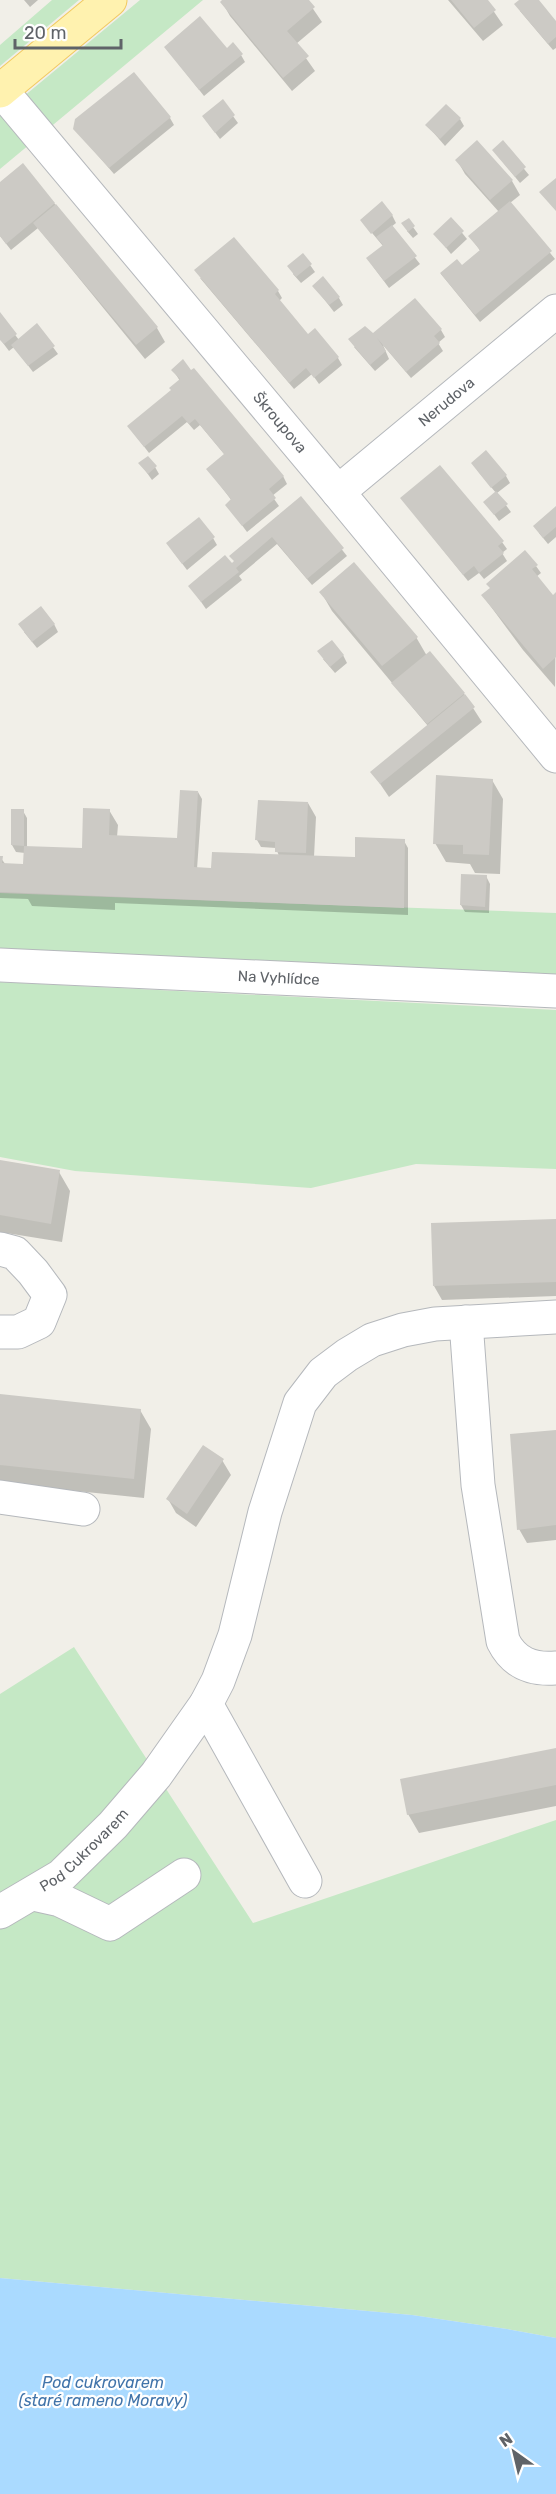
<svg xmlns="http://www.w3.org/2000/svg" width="556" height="2494" font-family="Rubik,sans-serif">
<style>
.green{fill:#c5e8c5}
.water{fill:#aadaff}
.shadow{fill:#0003}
.building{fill:#cccac5}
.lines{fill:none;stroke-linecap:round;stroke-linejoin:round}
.minor-casing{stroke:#b5b8bc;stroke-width:35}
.major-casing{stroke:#f2c960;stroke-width:35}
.minor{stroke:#fff;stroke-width:33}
.major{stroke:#fff2af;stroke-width:33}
.labels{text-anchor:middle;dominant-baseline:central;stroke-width:4.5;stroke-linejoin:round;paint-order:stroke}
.street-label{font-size:15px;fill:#5f6368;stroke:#fff}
.water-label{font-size:16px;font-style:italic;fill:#4174aa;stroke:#fff}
</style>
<rect width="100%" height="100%" fill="#f1efe8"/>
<path class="green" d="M52,0H79L0,66V45Z
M140,0H203L0,169V116Z
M0,893L556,913V978L0,956Z
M0,982L556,1010V1169L416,1164L311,1188L75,1171L0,1157Z
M74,1647L253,1923L556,1820V2338L507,2329L412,2315L0,2278V1694Z"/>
<path class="water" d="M0,2278L412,2315L507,2329L556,2338V2494H0Z"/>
<path class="shadow" d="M24,0H38L30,7Z
M224,0H307L322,22L296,44L315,71L292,91L230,16L222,2Z
M448,0H486L503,25L483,41Z
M521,0H537L556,23V48L553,50L520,11Z
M166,48L226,50L241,55L245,62L204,96Z
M222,101L238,123L220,139L208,123Z
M170,118L174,125L114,174L75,129Z
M460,119L464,126L445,146L427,125Z
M503,143L529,175L520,183L494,151Z
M457,160L512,181L520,195L510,203L555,259L480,322L441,274L462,267L481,252L470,236L499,212L465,174Z
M0,184L54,203L157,328L165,342L145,359L38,228L11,250L0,236Z
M392,215L396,223L391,227L420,264L389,288L372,265L383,246L362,221Z
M451,219L467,239L451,254L435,234Z
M408,220L418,234L413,238L407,231Z
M303,255L315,272L301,283L293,274Z
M200,278L278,291L282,298L279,301L308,336L338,358L342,365L319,384L312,374L294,389Z
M314,286L339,298L343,305L334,312Z
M0,315L19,340L37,325L58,354L33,372L14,347L9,351L0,339Z
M441,330L445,337L438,343L443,351L411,378L383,345L389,359L375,371L354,347L373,335Z
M173,370L283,476L287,484L272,496L279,506L247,532L227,505L232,501L208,469L225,455L200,425L194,430L187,422L149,453L129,427L172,390L180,381Z
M140,463L155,467L159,474L152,480Z
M477,470L506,476L510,483L497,493L511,512L499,521L485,502L496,493Z
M301,498L347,556L312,585L277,544L239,576L242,580L206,609L190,586L232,565Z
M402,499L502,542L507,549L502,553L507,561L484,579L479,573L468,581Z
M556,508V537L548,544L539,533Z
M213,538L217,545L187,570L172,550Z
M536,566L541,573L536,577L553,597L556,594L555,687L523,650L483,596L491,589L488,584Z
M321,592L416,637L427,656L430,653L464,694L482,722L389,797L372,772L428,726L332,611Z
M54,624L58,632L37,648L24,632Z
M343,655L347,663L335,673L323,659Z
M492,780L503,799L500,874L475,873L470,864L446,862L435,843Z
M198,792L202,799L197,869L213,870L279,856L276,848L261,847L257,840L308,803L316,817L314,857L356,858L404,841L408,848V915L115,903V910L32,906L28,899L0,898V857L6,865H25V853L16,852L12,845L23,811L27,818V848L83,850L109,810L118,825L117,837L179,839Z
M486,876L490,884L489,913L465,912L461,905Z
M0,1162L59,1172L70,1191L62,1242L0,1232Z
M556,1220V1296L442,1300L434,1286Z
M0,1396L140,1410L151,1429L144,1498L0,1483Z
M556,1432V1540L527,1543L519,1529Z
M222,1460L231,1475L196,1527L176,1513L168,1499Z
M556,1749V1806L419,1833L408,1814Z"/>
<path class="building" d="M222,0H309L315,7L287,31L309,56L283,78L220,2Z
M451,0H488L496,10L474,28Z
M519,0H539L556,21V37L548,44L514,4Z
M200,16L227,48L233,42L243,54L199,90L164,47Z
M134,72L171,117L109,168L73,129L75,119Z
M223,99L235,115L215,133L202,116Z
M446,104L461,118L440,139L425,125Z
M477,140L513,180L490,200L455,160Z
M503,140L526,167L515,177L492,150Z
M23,163L55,203L6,244L0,236V182Z
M556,178V211L539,192Z
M382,201L393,215L371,234L360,220Z
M510,201L552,251L475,315L440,273L457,259L462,265L480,250L468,236Z
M56,204L158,327L136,345L33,223Z
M451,217L464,231L446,248L433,234Z
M409,218L415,226L408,232L401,223Z
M392,225L417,256L384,281L366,258L383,245L376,237Z
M234,237L279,290L275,294L308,334L315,328L339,357L314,378L306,368L289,383L194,270Z
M303,253L312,264L296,277L287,266Z
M323,276L340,297L329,305L312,286Z
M415,298L442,329L434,336L440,343L406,372L377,338L386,351L370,365L348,339L365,326L373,333Z
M0,312L17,334L4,344L0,340Z
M37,323L55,346L28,366L11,345Z
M183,359L191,370L194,368L284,476L269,489L276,498L242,526L225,505L231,499L206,469L224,454L195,419L189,424L182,416L144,447L127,426L171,390L169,388L180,379L171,370Z
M486,450L507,475L491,488L471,463Z
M148,456L157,466L148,474L138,463Z
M440,465L504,541L498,546L504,553L479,573L474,566L463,575L400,498Z
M496,491L508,504L494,515L483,502Z
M301,496L344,548L307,579L272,537L236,568L239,572L201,602L188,586L225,555L232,563L234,561L229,556Z
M556,506V527L543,538L533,526Z
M199,517L215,537L182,564L166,543Z
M525,550L538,565L532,569L553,595L556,592V657L543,669L481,595L490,588L486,584Z
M354,562L418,637L382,666L319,592Z
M41,606L55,624L32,642L18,624Z
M332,640L344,655L330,667L317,651Z
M430,651L465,693L427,724L391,683Z
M465,694L475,707L380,784L370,772Z
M436,775L493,779L489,855L463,854V845L433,844Z
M180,790L198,791L194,867L211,868L212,852L355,857V837L405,839L404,908L0,892V856H3L2,863L23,864L24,846L82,848L83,808L110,809L109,835L177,838Z
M258,800L308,802L306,853L275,852V842L255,840Z
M11,809H24V846L11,845Z
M461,874L487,875L485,907L460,905Z
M0,1160L60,1170L51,1224L0,1215Z
M556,1219V1282L433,1286L431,1223Z
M0,1394L141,1409L134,1479L0,1465Z
M556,1430V1525L517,1530L510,1434Z
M203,1445L224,1459L187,1514L166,1499Z
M556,1748V1785L407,1815L400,1779Z"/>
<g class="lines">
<defs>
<g id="minor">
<path id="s1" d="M1,90L338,492L556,756"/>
<path id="s2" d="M338,492L556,311"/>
<path id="s3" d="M0,965L556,991"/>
<path d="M0,1249L15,1253L33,1272L50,1295L39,1322L18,1332H0"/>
<path d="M466,1322L478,1485L503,1641C514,1663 532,1670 556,1668"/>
<path d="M0,1497L83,1509"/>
<path d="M206,1704L305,1881"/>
<path d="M33,1894L60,1900L110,1924L184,1875"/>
<path id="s4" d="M0,1912L61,1876L113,1825L156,1775L206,1704L218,1681L235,1635L265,1512L300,1403L323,1373L347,1355L372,1340L403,1330L435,1324L556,1317"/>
</g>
<path id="major" d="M0,91L110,0"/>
</defs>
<use href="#minor" class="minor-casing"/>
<use href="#major" class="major-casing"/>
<use href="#minor" class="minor"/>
<use href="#major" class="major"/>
</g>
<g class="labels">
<g class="street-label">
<text stroke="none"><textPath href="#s2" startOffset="141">Nerudova</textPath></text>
<text stroke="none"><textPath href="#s1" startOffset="434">Škroupova</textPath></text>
<text stroke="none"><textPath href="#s3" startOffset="279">Na Vyhlídce</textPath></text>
<text stroke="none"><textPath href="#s4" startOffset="105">Pod Cukrovarem</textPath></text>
</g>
<g class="water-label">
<text x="103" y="2382">Pod cukrovarem<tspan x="103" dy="18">(staré rameno Moravy)</tspan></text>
</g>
</g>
<g transform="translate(514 2452) rotate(326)" stroke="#ffffff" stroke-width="4.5" paint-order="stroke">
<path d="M0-4.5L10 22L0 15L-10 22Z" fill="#5f6368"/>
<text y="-9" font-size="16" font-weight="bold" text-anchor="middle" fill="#5f6368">N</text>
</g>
<path d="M15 39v9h106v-9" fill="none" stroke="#5f6368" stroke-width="3"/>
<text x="24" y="39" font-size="18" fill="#5f6368" stroke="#ffffff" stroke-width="4.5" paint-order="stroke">20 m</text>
</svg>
